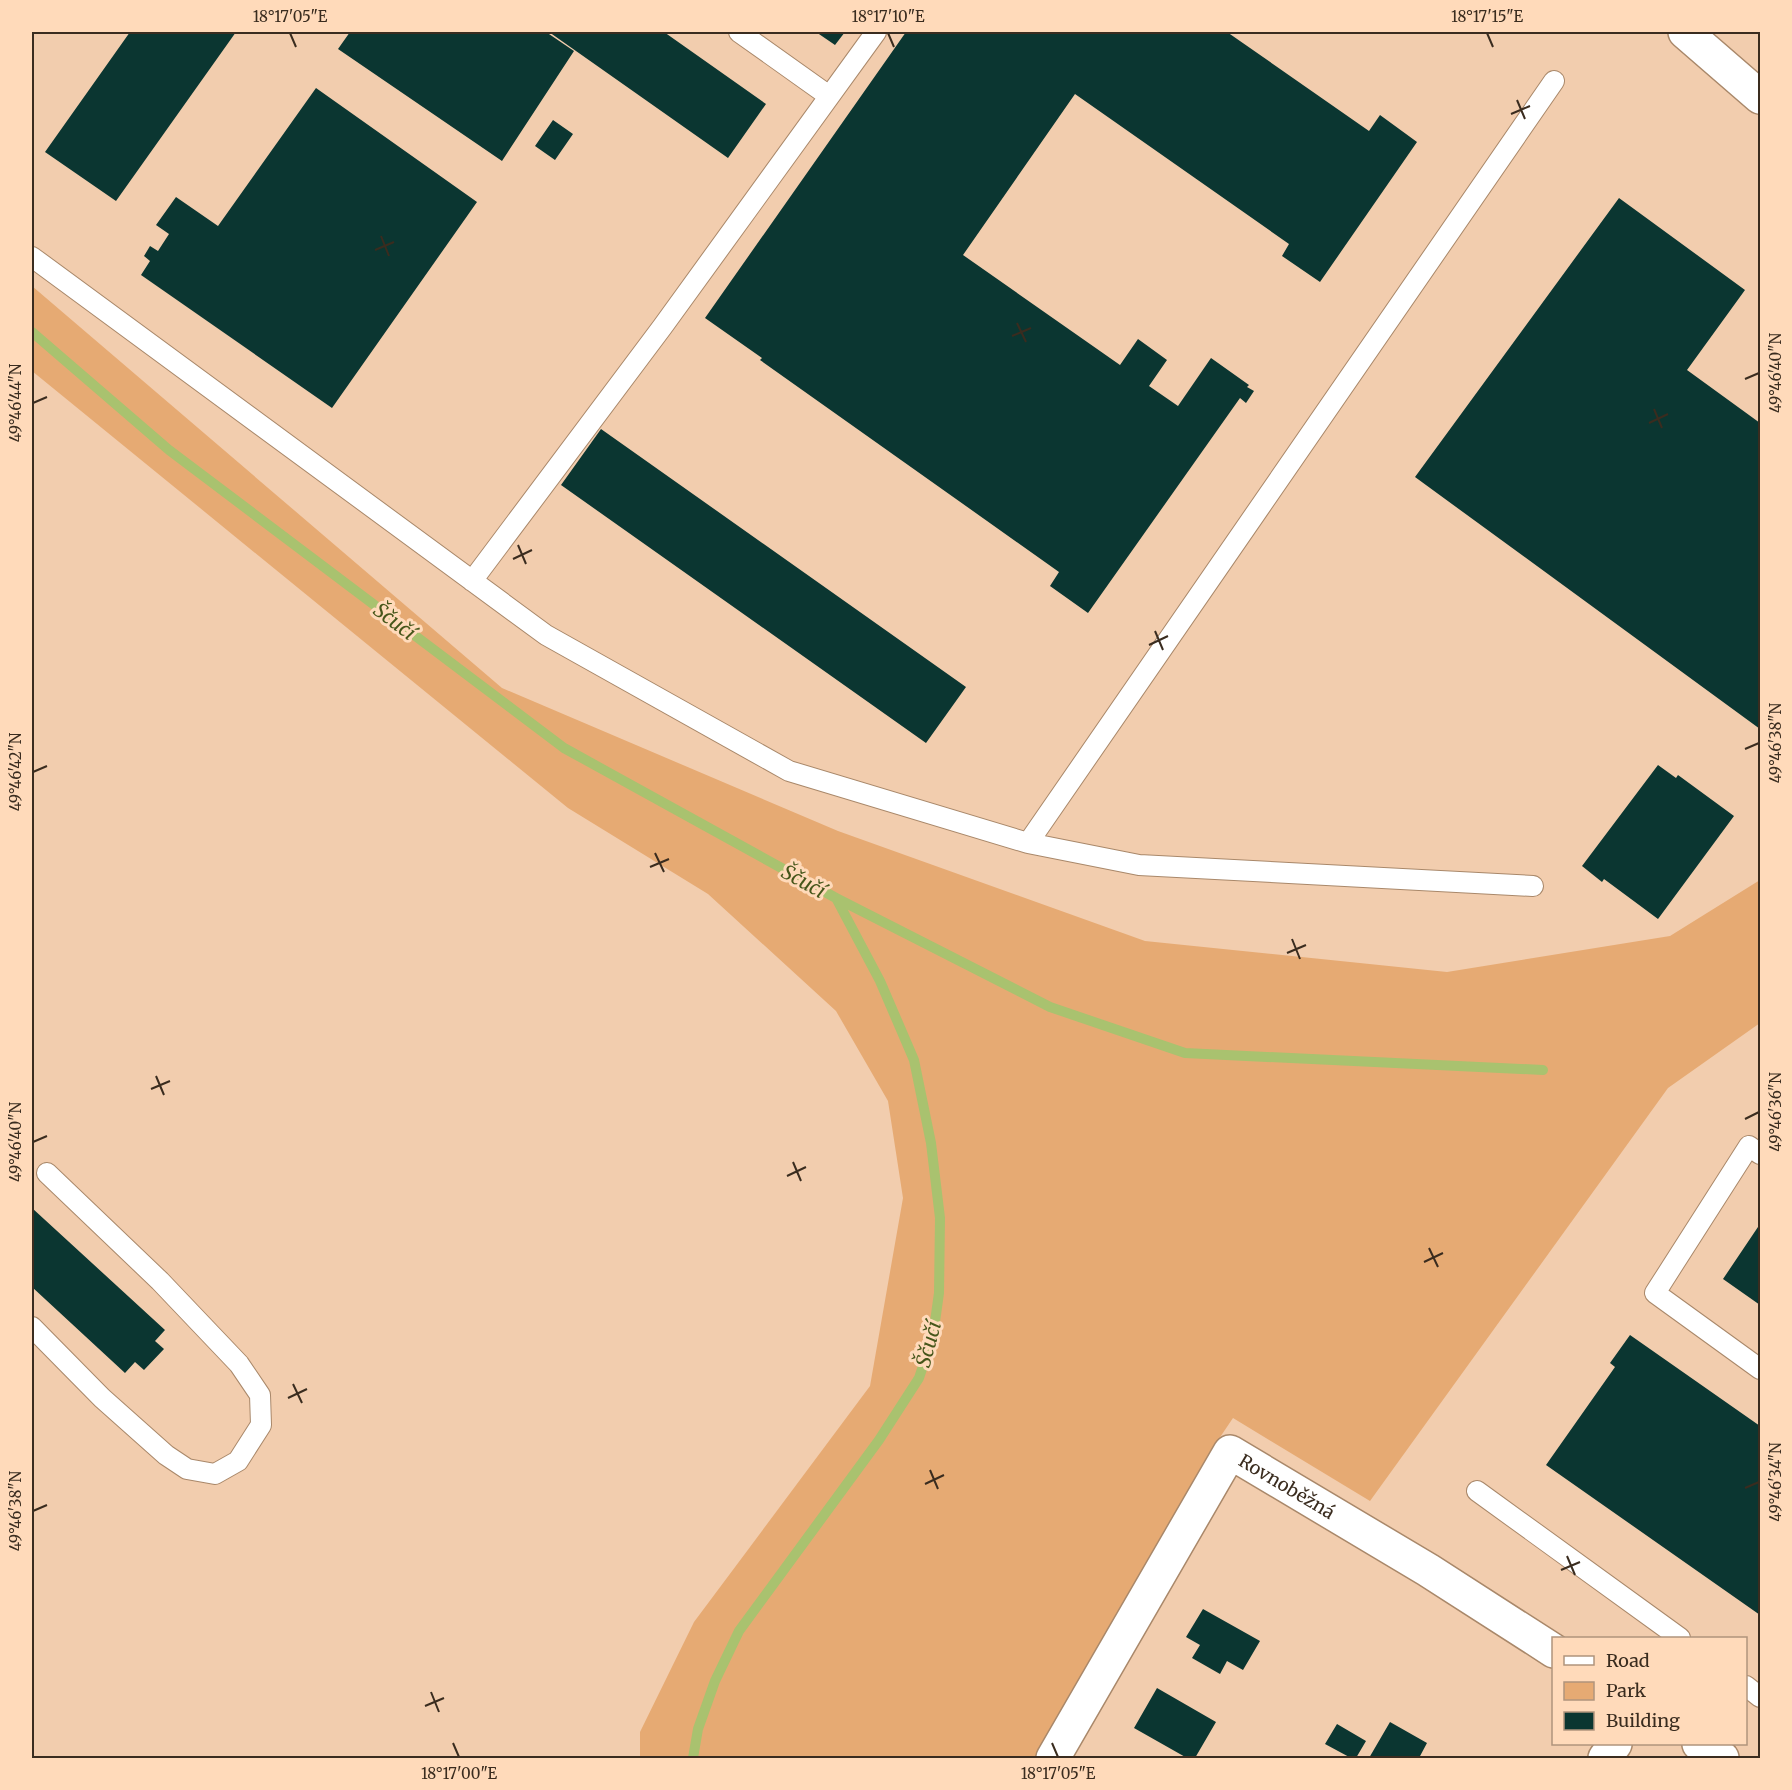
<svg xmlns="http://www.w3.org/2000/svg" width="1792" height="1790" font-family="Merriweather,serif">
<style>
.green{fill:#e6aa73}
.lines{fill:none;stroke-linecap:round;stroke-linejoin:round}
.stream{stroke:#a9c26f;stroke-width:10}
.building{fill:#0b3631}
.lane-casing{stroke:#a9886a;stroke-width:22}
.street-casing{stroke:#a9886a;stroke-width:36}
.lane{stroke:#fff;stroke-width:20}
.street{stroke:#fff;stroke-width:33}
.ticks{fill:none;stroke:#3a2c1f;stroke-width:2}
.labels{text-anchor:middle;dominant-baseline:central;stroke-width:6;stroke-linejoin:round;paint-order:stroke}
.street-label{font-size:18px;fill:#3a2c1f;stroke:#ffdaba}
.water-label{font-size:20px;font-style:italic;fill:#46561a;stroke:#ffdaba}
.neatline{fill:none;stroke:#3a2c1f;stroke-width:2}
.ticks-label{font-size:15px;text-anchor:middle;fill:#3a2c1f}
</style>
<rect width="100%" height="100%" fill="#f2cdae"/>
<path class="green" d="M32,286L502,688L838,831L1145,941L1447,972L1670,936L1760,880V1023L1668,1088L1370,1501L1233,1418L1208,1455L1037,1758H640V1732L694,1622L870,1386L903,1198L888,1101L836,1011L708,894L568,808L32,371Z"/>
<g class="lines">
<path class="stream" d="M32,332L169,450L564,748L836,898L880,981L914,1060L931,1143L940,1218L939,1293L933,1336L919,1378L879,1440L739,1631L715,1681L698,1729L693,1758
M836,898L1050,1007L1185,1053L1543,1070"/>
</g>
<path class="building" d="M130,32H236L116,201L45,152Z
M350,32H546L574,51L502,161L338,49Z
M549,32H664L766,104L728,158Z
M816,32H845L835,45Z
M906,32H1227L1369,131L1380,115L1417,142L1320,282L1282,256L1289,244L1075,94L963,255L1120,365L1138,339L1167,360L1149,386L1178,406L1211,358L1249,385L1247,387L1254,391L1246,403L1240,398L1088,613L1050,586L1059,572L760,360L762,358L705,318Z
M316,88L477,202L332,408L141,275L150,261L144,256L150,246L158,251L169,234L156,225L176,197L218,226Z
M553,120L573,134L555,160L535,146Z
M1619,198L1745,290L1687,370L1760,423V729L1415,477Z
M601,429L966,687L926,743L561,485Z
M1658,765L1676,778L1678,775L1734,816L1658,919L1604,879L1602,882L1582,866Z
M32,1208L165,1330L155,1341L164,1349L144,1370L135,1362L125,1373L32,1287Z
M1760,1224V1305L1723,1279Z
M1630,1335L1760,1426V1615L1546,1465L1615,1367L1610,1363Z
M1203,1609L1260,1641L1243,1670L1227,1661L1220,1674L1192,1658L1200,1645L1186,1637Z
M1157,1688L1216,1722L1195,1758H1187L1134,1728Z
M1390,1722L1427,1743L1419,1758H1369Z
M1337,1724L1366,1741L1356,1758H1351L1325,1744Z"/>
<g class="lines">
<defs>
<path id="lane" d="M739,32L829,96
M32,257L546,635L789,771L1028,843L1139,865L1533,886
M472,581L663,326L876,32
M1028,843L1554,81
M1760,1154L1749,1146L1655,1293L1760,1369
M32,1327L102,1398L166,1455L187,1469L215,1474L238,1461L261,1425L260,1395L239,1364L160,1281L47,1173
M1477,1491L1680,1638
M1746,1686L1760,1697"/>
<g id="street">
<path d="M1685,32L1760,97"/>
<path d="M1699,1744L1722,1758"/>
<path id="s1" d="M1053,1758L1230,1452L1428,1570L1554,1651"/>
<path d="M1605,1758L1615,1744"/>
</g>
</defs>
<use href="#lane" class="lane-casing"/>
<use href="#street" class="street-casing"/>
<use href="#lane" class="lane"/>
<use href="#street" class="street"/>
</g>
<path class="ticks" d="M290,33L296,47M888,33L894,47M1487,33L1493,47M1517,100L1525,119M1511,114L1530,106M381,236L389,256M375,250L394,242M1017,323L1026,342M1012,336L1031,328M1745,379L1759,373M33,403L47,397M1654,409L1662,428M1649,423L1668,414M518,545L526,564M513,559L532,550M1155,631L1163,650M1149,645L1168,636M1745,749L1759,743M33,772L47,766M655,853L664,872M650,867L669,859M1292,939L1300,959M1287,953L1306,945M156,1076L164,1095M151,1089L170,1081M1745,1119L1759,1112M33,1142L47,1136M793,1162L801,1181M787,1176L806,1167M1429,1248L1438,1267M1424,1262L1443,1253M293,1384L302,1403M288,1398L307,1389M930,1470L938,1489M925,1484L944,1475M1745,1488L1759,1482M33,1511L47,1505M1567,1556L1575,1575M1561,1570L1580,1562M431,1692L439,1712M425,1706L444,1698M453,1743L459,1757M1052,1743L1058,1757"/>
<g class="labels">
<g class="street-label">
<text stroke="none"><textPath href="#s1" startOffset="420">Rovnoběžná</textPath></text>
</g>
<g class="water-label">
<text transform="translate(395 621) rotate(37)">Ščučí</text>
<text transform="translate(804 881) rotate(29)">Ščučí</text>
<text transform="translate(928 1344) rotate(-75)">Ščučí</text>
</g>
</g>
<rect width="1792" height="1790" fill="none" stroke="#ffdaba" stroke-width="66"/>
<rect x="1552" y="1637" width="195" height="108" fill="#ffdaba" stroke="#b0947c" stroke-width="1.5"/>
<rect x="1564" y="1656" width="30" height="9" fill="#ffffff" stroke="#b0947c" stroke-width="1.5"/>
<text x="1606" y="1667" font-size="18" fill="#3a2c1f">Road</text>
<rect x="1564" y="1682" width="30" height="18" fill="#e6aa73" stroke="#b0947c" stroke-width="1.5"/>
<text x="1606" y="1697" font-size="18" fill="#3a2c1f">Park</text>
<rect x="1564" y="1712" width="30" height="18" fill="#0b3631" stroke="#b0947c" stroke-width="1.5"/>
<text x="1606" y="1727" font-size="18" fill="#3a2c1f">Building</text>
<rect x="33" y="33" width="1726" height="1724" class="neatline"/>
<g class="ticks-label">
<text x="290" y="22">18°17'05"E</text>
<text x="888" y="22">18°17'10"E</text>
<text x="1487" y="22">18°17'15"E</text>
<text transform="translate(1776 373) rotate(-90)" y="5">49°46'40"N</text>
<text transform="translate(16 403) rotate(-90)" y="5">49°46'44"N</text>
<text transform="translate(1776 743) rotate(-90)" y="5">49°46'38"N</text>
<text transform="translate(16 772) rotate(-90)" y="5">49°46'42"N</text>
<text transform="translate(1776 1112) rotate(-90)" y="5">49°46'36"N</text>
<text transform="translate(16 1142) rotate(-90)" y="5">49°46'40"N</text>
<text transform="translate(1776 1482) rotate(-90)" y="5">49°46'34"N</text>
<text transform="translate(16 1511) rotate(-90)" y="5">49°46'38"N</text>
<text x="459" y="1779">18°17'00"E</text>
<text x="1058" y="1779">18°17'05"E</text>
</g>
</svg>
